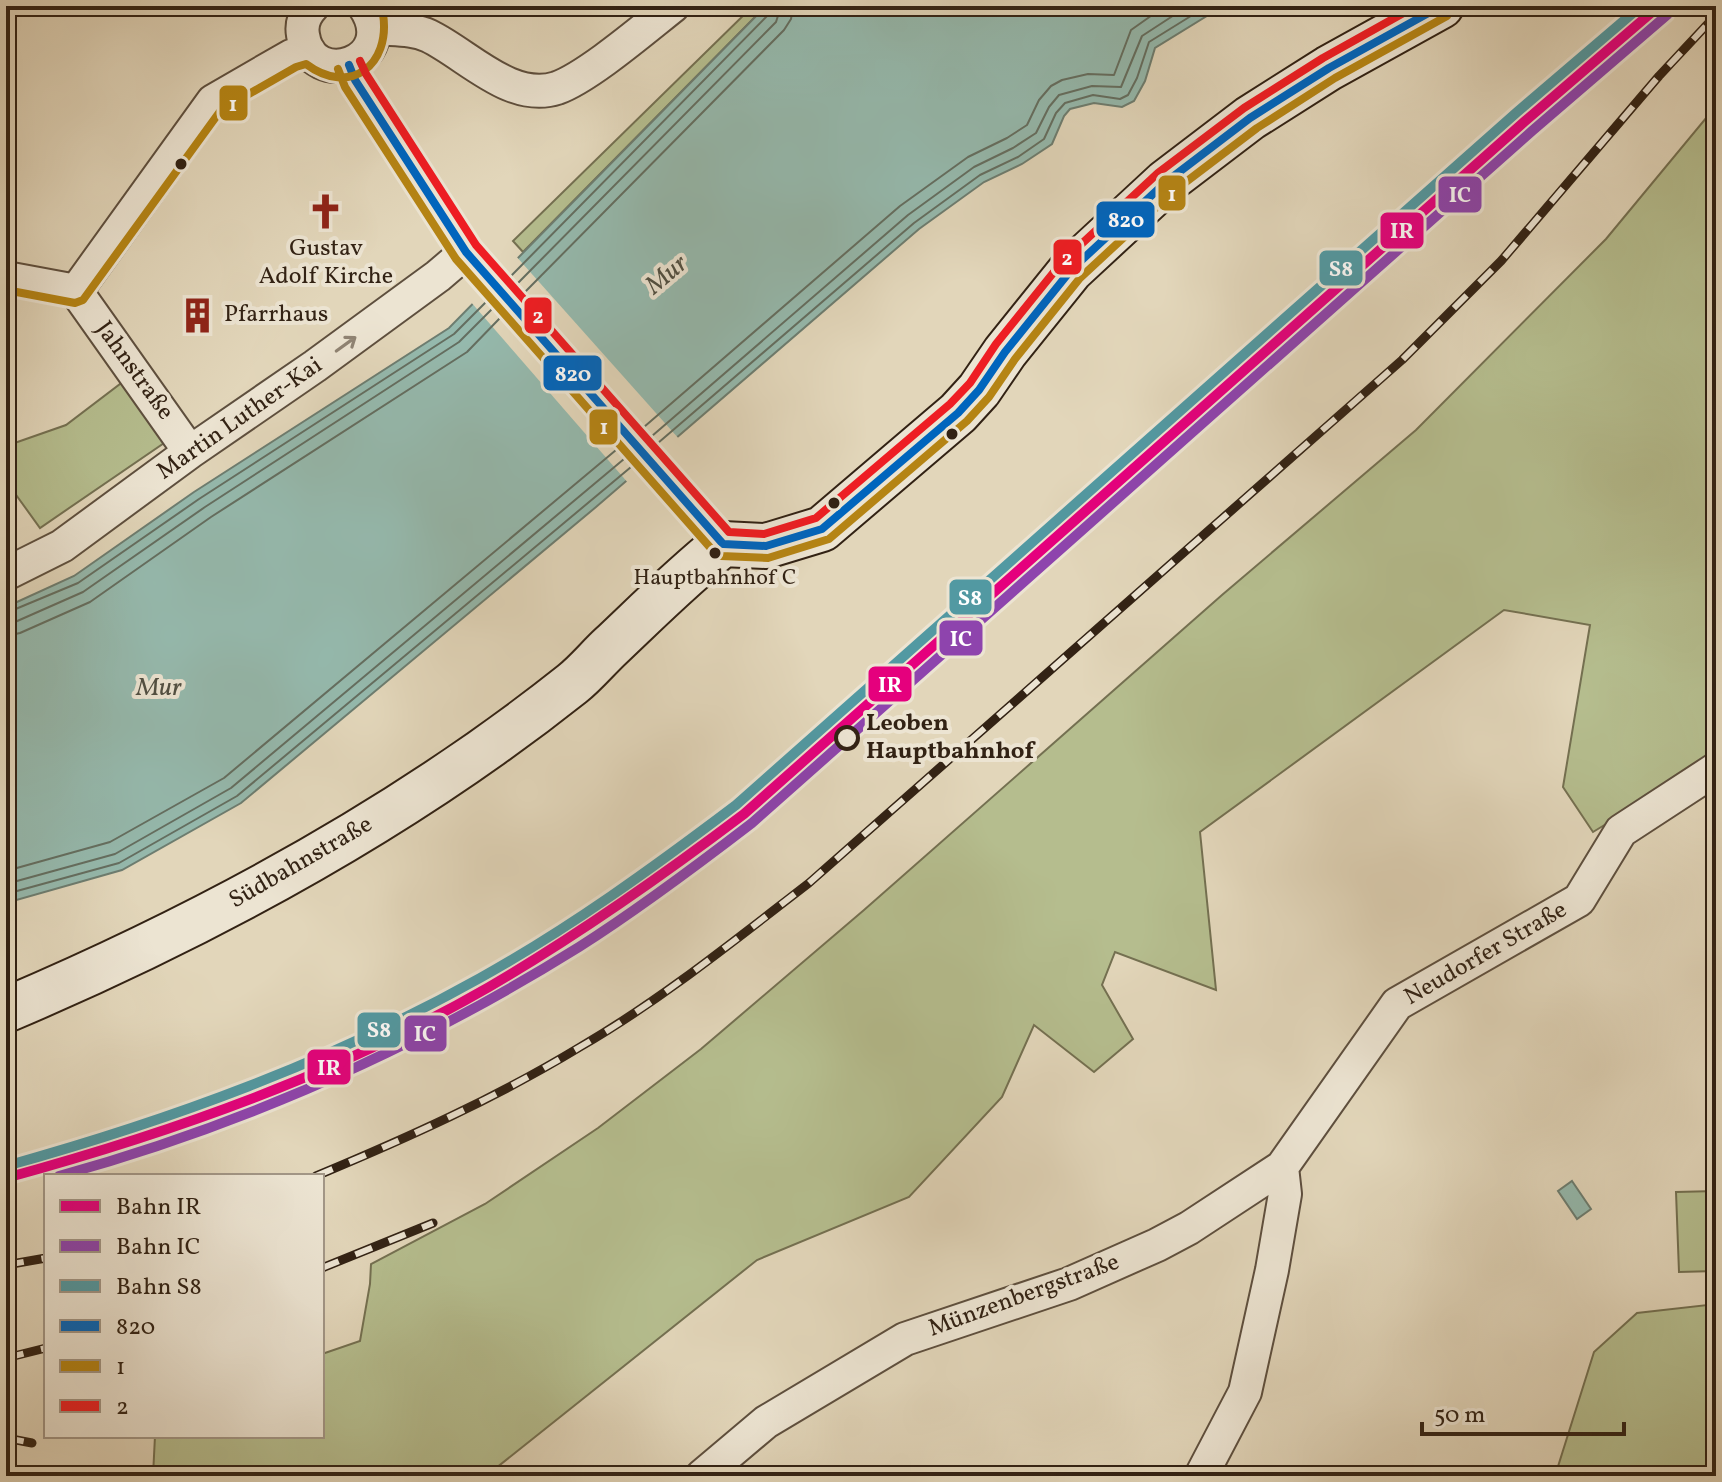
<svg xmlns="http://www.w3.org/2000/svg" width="1722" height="1482" font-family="Vollkorn,serif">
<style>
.green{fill:#b5bd8e;stroke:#747051;stroke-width:2}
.water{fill:#95b9ad;stroke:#6d7d70;stroke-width:2}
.pier{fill:#e2d6ba}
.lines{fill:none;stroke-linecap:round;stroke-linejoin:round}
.shore{stroke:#646e60;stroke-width:2}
.minor-casing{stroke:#5e4f3e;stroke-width:36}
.secondary-casing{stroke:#322214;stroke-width:48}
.minor{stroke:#ece4d2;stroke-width:32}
.secondary{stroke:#ece4d2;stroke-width:44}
.rail-casing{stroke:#322214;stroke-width:9}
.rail{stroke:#ece4d2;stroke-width:6;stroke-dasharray:18;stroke-linecap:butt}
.bus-1-casing{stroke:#ece4d2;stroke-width:14}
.bus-2-casing{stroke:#ece4d2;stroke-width:14}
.bus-3-casing{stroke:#ece4d2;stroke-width:14}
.bus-1{stroke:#0065bd;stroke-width:8}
.bus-2{stroke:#b58414;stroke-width:8}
.bus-3{stroke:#ee1d23;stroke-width:8}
.rail-1-casing{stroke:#ece4d2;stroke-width:16}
.rail-2-casing{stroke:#ece4d2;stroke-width:16}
.rail-3-casing{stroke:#ece4d2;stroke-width:16}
.rail-1{stroke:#e5007d;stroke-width:10}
.rail-2{stroke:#8e44ad;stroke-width:10}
.rail-3{stroke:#5299a2;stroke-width:10}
.oneway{stroke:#8f8373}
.bus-dot{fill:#322214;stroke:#ece4d2;stroke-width:3}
.stop-dot{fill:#ece4d2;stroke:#322214;stroke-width:4}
.labels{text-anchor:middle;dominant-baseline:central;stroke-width:8;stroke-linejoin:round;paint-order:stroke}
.bus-label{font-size:22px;fill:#322214;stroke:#ece4d2}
.poi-label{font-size:24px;fill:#322214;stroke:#ece4d2}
.street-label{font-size:24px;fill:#322214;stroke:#ece4d2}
.stop-label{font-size:24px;font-weight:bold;fill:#322214;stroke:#ece4d2;text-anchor:start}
.water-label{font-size:26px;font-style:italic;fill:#504f42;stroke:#ece4d2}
.line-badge{stroke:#ece4d2;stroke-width:3}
.badge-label{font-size:22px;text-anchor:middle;font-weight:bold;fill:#fff}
</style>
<rect width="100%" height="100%" fill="#e2d6ba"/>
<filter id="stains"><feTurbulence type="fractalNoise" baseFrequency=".0025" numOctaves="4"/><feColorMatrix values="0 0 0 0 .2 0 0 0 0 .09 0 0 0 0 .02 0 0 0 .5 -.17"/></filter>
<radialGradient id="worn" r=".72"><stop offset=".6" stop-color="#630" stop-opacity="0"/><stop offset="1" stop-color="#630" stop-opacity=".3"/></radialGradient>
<path class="green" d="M753,6H766L523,252L513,241Z
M1716,106V757L1593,832L1563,787L1590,625L1504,610L1200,832L1216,990L1115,952L1102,985L1133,1039L1094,1072L1034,1025L1002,1097L909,1197L757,1260L486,1476H153L155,1436H322V1354L360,1341L370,1284L371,1264L485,1204L598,1128L701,1049L864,910L1222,595L1416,430L1606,239Z
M124,381L167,441L40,528L6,481V446L66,425Z
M1716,1191V1271L1679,1272L1676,1192Z
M1716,1304V1476H1555L1594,1352L1637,1313Z"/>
<path class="water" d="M766,6H1223L1155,48L1145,81L1134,101L1122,107L1094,103L1070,109L1064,116L1052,144L1022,164L984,182L919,229L596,507L241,803L122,870L6,903V607L74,576L194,492L449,328Z
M1572,1181L1591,1209L1577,1219L1558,1191Z"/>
<path class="pier" d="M515,255L680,440L629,484L470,301Z"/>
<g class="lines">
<path class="shore" d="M511,276L768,15L771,6
M518,283L776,22L781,6
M525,292L784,30L791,19L793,6
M644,427L900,206L968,157L1007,138L1027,125L1039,100L1051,86L1062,80L1088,74L1114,75L1131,30L1165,6
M652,436L908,215L974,167L1013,148L1036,133L1049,107L1059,95L1092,86L1121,87L1142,36L1188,6
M658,443L914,223L980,175L1018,157L1044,139L1056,113L1065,103L1093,95L1120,99L1128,95L1137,78L1149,42L1207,6
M6,613L78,583L199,499L454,334L486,302
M6,623L15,622L83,592L205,507L459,342L492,309
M6,636L20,633L90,602L211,517L467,352L500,318
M6,871L110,842L224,778L616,450
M6,884L115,854L231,788L624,459
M6,894L119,863L237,796L631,467"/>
<defs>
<path id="minor" d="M313,6C305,14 301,24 303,35C311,92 402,62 364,6
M374,28C393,30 412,28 429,36C468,55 511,103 557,88C588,77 645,28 673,6
M349,65L355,80L466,252L723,544
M6,278L76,291L213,101L291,56L309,51
M76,291L190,452
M6,574L62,546L190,452L315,366L438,276L466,252
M702,1476L766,1422L905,1339L1069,1284L1157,1245L1189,1228L1282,1167L1397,1004L1579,900L1621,831L1716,769
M1201,1476L1245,1392L1272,1270L1285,1194L1282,1167"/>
<path id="secondary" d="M6,1010C206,925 401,820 572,684C586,673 598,658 611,646C648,611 683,576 723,544L766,546L822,529L958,413L979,390L1005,352L1071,270L1166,182L1250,118L1329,68L1441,6"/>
</defs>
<use href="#minor" class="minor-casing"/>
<use href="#secondary" class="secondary-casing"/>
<use href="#minor" class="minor"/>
<use href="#secondary" class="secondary"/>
<defs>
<path id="rail" d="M316,1176C407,1138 496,1098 580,1047C661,1000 735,940 809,883L1402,360L1501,261L1659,76L1716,15
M6,1265L46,1258
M322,1268L433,1223
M6,1358L46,1348
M6,1438L32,1443"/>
</defs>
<use href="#rail" class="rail-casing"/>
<use href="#rail" class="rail"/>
<defs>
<path id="bus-1" d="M349,65L355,80L466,252L723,544L766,546L822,529L958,413L979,390L1005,352L1071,270L1166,182L1250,118L1329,68L1441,6"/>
<path id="bus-2" d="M338,69L345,87L456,259L715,553L721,556L768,558L829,539L967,421L989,397L1015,359L1080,278L1174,191L1257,128L1335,78L1447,16
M6,290L75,303L83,300L221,110L296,67L306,64C350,97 391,65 383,14"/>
<path id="bus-3" d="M360,61L366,74L476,245L729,532L764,534L816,518L950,404L970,383L996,344L1062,262L1158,173L1244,108L1323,58L1416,6"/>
</defs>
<use href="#bus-1" class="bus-1-casing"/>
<use href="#bus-2" class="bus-2-casing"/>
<use href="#bus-3" class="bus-3-casing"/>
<use href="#bus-1" class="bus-1"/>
<use href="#bus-2" class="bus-2"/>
<use href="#bus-3" class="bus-3"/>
<defs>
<path id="rail-1" d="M6,1178C174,1132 338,1074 489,987C578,935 662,876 744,814L1524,122L1659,6"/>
<path id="rail-2" d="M59,1176C243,1125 417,1048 579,947C639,909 696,866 752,823L1532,131L1667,15"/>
<path id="rail-3" d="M6,1166C171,1120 330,1062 480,978C570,928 654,867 736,805L1516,113L1641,6"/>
</defs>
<use href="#rail-1" class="rail-1-casing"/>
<use href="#rail-2" class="rail-2-casing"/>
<use href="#rail-3" class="rail-3-casing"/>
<use href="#rail-1" class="rail-1"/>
<use href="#rail-2" class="rail-2"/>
<use href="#rail-3" class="rail-3"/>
</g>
<defs><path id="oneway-shaft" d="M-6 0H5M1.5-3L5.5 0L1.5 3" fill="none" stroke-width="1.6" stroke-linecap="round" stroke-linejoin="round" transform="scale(2)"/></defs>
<use class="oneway" href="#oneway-shaft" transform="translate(346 344) rotate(-36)"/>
<defs>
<symbol id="church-bare" viewBox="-9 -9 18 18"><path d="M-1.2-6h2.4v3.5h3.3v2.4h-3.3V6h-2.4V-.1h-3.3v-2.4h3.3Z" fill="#8f2418" stroke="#ece4d2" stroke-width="2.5" paint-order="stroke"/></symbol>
<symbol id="building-bare" viewBox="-9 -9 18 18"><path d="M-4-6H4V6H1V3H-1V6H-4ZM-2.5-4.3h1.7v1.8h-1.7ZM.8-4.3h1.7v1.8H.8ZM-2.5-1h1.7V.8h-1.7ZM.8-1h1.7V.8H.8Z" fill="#8f2418" stroke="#ece4d2" stroke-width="2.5" paint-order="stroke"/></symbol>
</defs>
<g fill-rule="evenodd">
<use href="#church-bare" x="300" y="186" width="51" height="51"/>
<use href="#building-bare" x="172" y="290" width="51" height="51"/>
</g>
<g class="bus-dot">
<circle cx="181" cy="164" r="7"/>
<circle cx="952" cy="434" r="7"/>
<circle cx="834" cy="503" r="7"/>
<circle cx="715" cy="553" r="7"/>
</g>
<circle class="stop-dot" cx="847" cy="738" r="11"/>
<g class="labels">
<g class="bus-label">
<text x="715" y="578">Hauptbahnhof C</text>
</g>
<g class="poi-label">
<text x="326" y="249">Gustav<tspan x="326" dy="28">Adolf Kirche</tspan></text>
<text x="224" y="315" text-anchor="start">Pfarrhaus</text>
</g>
<g class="street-label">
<text transform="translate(134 371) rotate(54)">Jahnstraße</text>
<text transform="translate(240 419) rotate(-35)">Martin Luther-Kai</text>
<text transform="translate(301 863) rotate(-30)">Südbahnstraße</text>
<text transform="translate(1486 954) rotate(-30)">Neudorfer Straße</text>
<text transform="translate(1024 1296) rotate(-20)">Münzenbergstraße</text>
</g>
<g class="stop-label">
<text x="866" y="724">Leoben<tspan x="866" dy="28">Hauptbahnhof</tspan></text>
</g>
<g class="water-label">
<text transform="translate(667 275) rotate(-40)">Mur</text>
<text x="159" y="688">Mur</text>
</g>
</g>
<g class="line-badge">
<rect x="218" y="84" width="31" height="38" rx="8" fill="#b58414"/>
<rect x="1157" y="174" width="30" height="38" rx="8" fill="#b58414"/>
<rect x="1437" y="175" width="46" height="39" rx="8" fill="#8e44ad"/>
<rect x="1095" y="200" width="61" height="39" rx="8" fill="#0065bd"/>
<rect x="1379" y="211" width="46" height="39" rx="8" fill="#e5007d"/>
<rect x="1052" y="238" width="31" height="38" rx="8" fill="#ee1d23"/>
<rect x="1318" y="249" width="46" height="38" rx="8" fill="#5299a2"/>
<rect x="523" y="296" width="30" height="39" rx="8" fill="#ee1d23"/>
<rect x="542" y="354" width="61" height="38" rx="8" fill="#0065bd"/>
<rect x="588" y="408" width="31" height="38" rx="8" fill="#b58414"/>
<rect x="948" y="578" width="45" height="38" rx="8" fill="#5299a2"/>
<rect x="938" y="619" width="46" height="38" rx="8" fill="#8e44ad"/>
<rect x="867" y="665" width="46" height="38" rx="8" fill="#e5007d"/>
<rect x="356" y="1011" width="46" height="38" rx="8" fill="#5299a2"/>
<rect x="403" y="1014" width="45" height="39" rx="8" fill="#8e44ad"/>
<rect x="306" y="1048" width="46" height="38" rx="8" fill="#e5007d"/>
</g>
<g class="badge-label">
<text x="233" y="111">1</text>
<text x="1172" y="201">1</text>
<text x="1460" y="202">IC</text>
<text x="1126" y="227">820</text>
<text x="1402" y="238">IR</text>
<text x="1067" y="265">2</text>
<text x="1341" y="276">S8</text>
<text x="538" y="323">2</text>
<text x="573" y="381">820</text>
<text x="604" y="434">1</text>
<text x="970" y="605">S8</text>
<text x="961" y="646">IC</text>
<text x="890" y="692">IR</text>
<text x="379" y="1037">S8</text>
<text x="425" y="1041">IC</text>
<text x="329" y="1075">IR</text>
</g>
<rect width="1722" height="1482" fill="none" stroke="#e2d6ba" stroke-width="32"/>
<rect x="8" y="8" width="1706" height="1466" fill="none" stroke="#322214" stroke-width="4"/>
<rect x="16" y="16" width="1690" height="1450" fill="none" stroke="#322214" stroke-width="2"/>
<rect x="44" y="1174" width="280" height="264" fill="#ece4d2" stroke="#a29686" stroke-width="2"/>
<rect x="60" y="1200" width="40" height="12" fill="#e5007d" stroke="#a29686" stroke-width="2"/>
<text x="116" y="1214" font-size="24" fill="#322214">Bahn IR</text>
<rect x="60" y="1240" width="40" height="12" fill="#8e44ad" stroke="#a29686" stroke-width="2"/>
<text x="116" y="1254" font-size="24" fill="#322214">Bahn IC</text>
<rect x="60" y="1280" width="40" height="12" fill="#5299a2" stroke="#a29686" stroke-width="2"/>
<text x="116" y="1294" font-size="24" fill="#322214">Bahn S8</text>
<rect x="60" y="1320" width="40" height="12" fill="#0065bd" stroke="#a29686" stroke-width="2"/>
<text x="116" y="1334" font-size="24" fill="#322214">820</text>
<rect x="60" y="1360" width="40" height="12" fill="#b58414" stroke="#a29686" stroke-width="2"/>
<text x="116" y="1374" font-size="24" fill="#322214">1</text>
<rect x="60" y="1400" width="40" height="12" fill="#ee1d23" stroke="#a29686" stroke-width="2"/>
<text x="116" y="1414" font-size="24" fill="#322214">2</text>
<path d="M1422 1422v12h202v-12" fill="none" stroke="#322214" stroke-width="4"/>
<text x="1434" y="1422" font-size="24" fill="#322214" stroke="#ece4d2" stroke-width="6" paint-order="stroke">50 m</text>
<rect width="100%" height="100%" filter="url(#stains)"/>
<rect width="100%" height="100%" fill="url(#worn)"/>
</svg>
